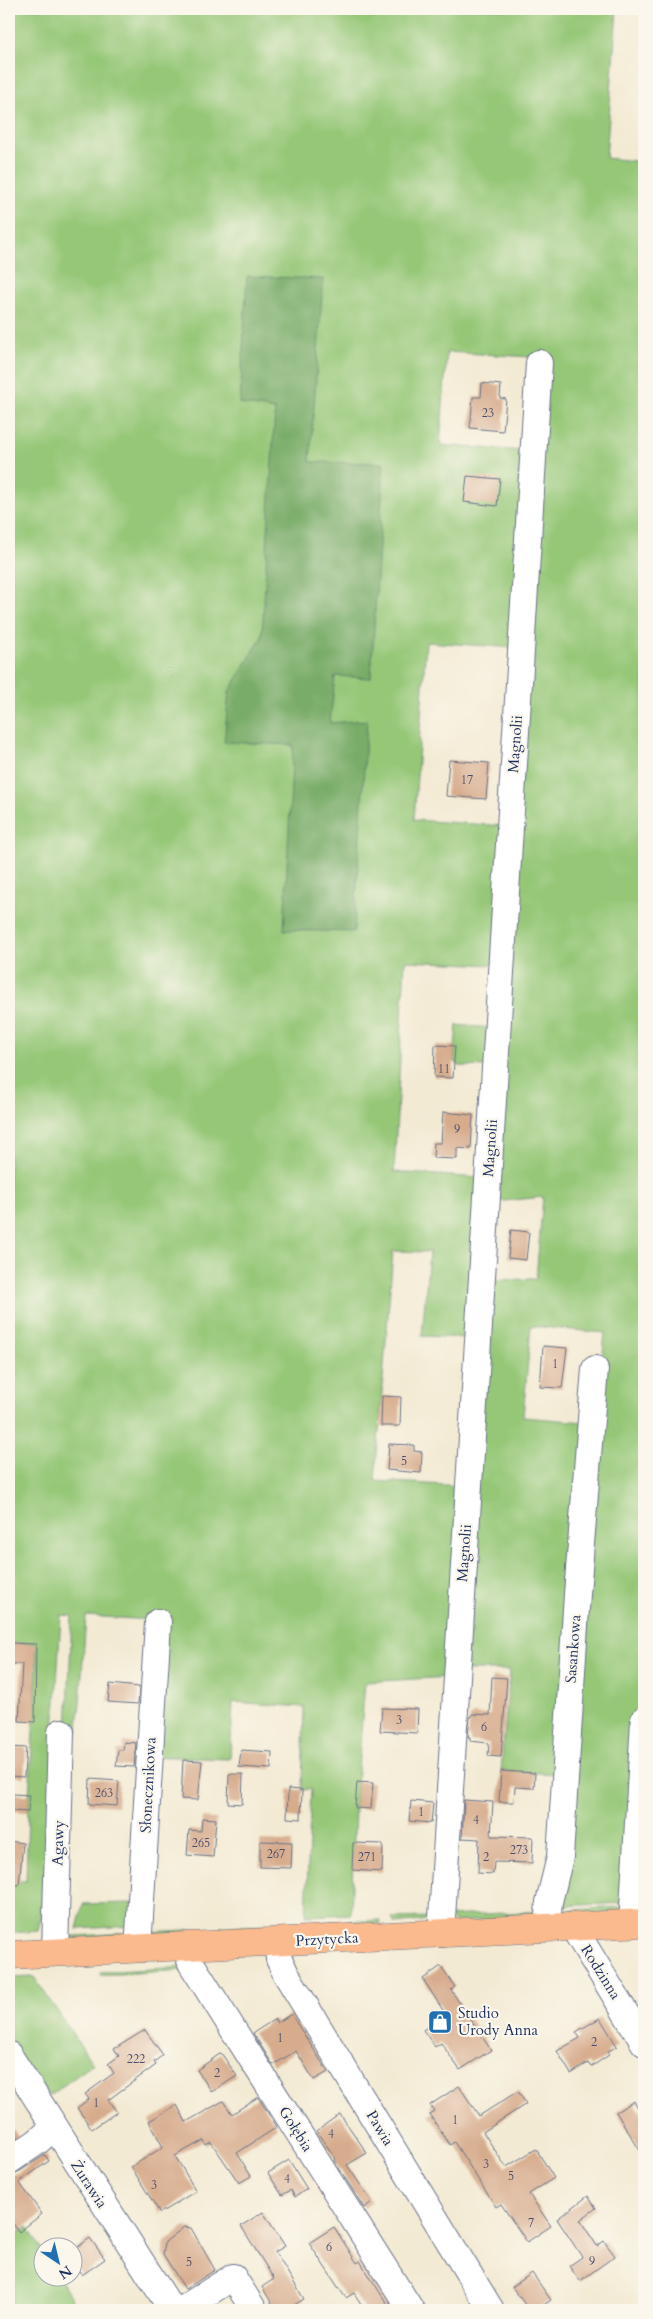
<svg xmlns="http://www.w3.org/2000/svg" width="653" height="2319" font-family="Cardo,serif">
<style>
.green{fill:#95c777;stroke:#587b6a;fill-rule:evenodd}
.forest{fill:#78ac68;stroke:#4a6e63}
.building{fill:#d7ac8d}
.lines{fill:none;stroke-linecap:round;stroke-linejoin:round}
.minor-casing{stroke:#677087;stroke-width:28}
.major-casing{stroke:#677087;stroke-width:29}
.minor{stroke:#fff;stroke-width:26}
.major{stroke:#fbba8d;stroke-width:28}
.labels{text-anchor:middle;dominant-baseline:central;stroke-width:4.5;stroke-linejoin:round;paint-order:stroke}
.number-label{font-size:12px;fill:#4a4e6a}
.street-label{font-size:15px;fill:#1b2f5e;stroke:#fbf7ec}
.poi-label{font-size:15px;fill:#1b2f5e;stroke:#fbf7ec;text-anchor:start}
</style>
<rect width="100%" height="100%" fill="#fbf7ec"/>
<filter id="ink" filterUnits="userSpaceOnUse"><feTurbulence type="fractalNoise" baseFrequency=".02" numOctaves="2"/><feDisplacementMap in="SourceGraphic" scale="10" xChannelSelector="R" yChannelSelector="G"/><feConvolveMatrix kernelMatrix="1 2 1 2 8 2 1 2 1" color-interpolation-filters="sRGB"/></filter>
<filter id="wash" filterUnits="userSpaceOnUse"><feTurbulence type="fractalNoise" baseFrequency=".0096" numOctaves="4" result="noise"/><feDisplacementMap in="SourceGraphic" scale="20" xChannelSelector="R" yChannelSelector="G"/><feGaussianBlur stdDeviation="1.12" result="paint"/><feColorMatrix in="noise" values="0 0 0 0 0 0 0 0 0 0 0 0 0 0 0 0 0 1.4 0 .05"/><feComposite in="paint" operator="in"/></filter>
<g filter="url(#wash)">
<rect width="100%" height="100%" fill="#f3ead3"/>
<path class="green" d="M9,9H617L606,158L644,162V1708H637L627,1903L560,1906L557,1774L501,1771L510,1670H466L488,1280L536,1279L543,1197L494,1202L531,357L447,352L440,445L525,451L517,648L426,642L414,820L505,826L495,965L405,961L394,1172L481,1178L470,1338L422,1336L429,1252L393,1251L375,1481L462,1486L449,1677L365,1682L355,1808L351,1914L306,1916L311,1789L302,1790L304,1707L233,1702L230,1759L143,1756L151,1620L86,1616L78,1731H67L72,1616L61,1615L44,1904L38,1931L9,1933V1881H26L28,1812L37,1668L36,1644L9,1643ZM531,1326L605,1333L585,1533L584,1422L523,1417Z
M457,1025L491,1028L489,1067L459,1066L454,1061Z
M134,1903L133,1926L77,1929L83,1904Z
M624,1907L621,1912L558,1917L554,1911Z
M542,1911L538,1916L454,1922L448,1916Z
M431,1917L429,1920L395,1924L392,1918Z
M381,1920L380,1924L323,1927L322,1922Z
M295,1924L292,1928L222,1933L220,1927Z
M207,1929L205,1933L150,1937L145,1932Z
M131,1933V1936L65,1942L57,1937Z
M183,1967L186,1970L101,1975V1972Z
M34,1977L93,2064L49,2096L9,2046V1978Z
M28,2227L42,2251V2276L58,2277L79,2310H9V2239Z"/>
<path class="forest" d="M247,276L323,279L310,462L384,463L371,678L335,676L330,723L367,720L354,932L284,930L293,745L224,742L229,692L262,637L275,410L240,404Z"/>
<g id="blocks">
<path class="building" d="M482,383L501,385L500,398L506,399L503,431L470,428L473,397H481Z
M467,476L500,479L497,506L464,502Z
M449,760L489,763L486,799L446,796Z
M435,1045L455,1046L453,1078L434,1077Z
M443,1112L473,1115L471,1149L457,1148V1159L433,1158L434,1143H441Z
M511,1230L529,1232L526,1260L508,1258Z
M543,1346L567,1348L562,1388L540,1387Z
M382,1396L401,1397L400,1426H381Z
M389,1444L414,1445V1451L422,1452L421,1473L387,1470Z
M9,1643L36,1644L35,1722L19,1721L22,1664H9Z
M492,1677L507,1678L501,1757L488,1756L489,1743L470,1741V1737H468L470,1717H472V1714L490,1715Z
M110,1684L139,1687L138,1704L108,1702Z
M382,1708L418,1709L417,1733L380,1731Z
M124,1742L136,1743L134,1767L116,1766L118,1750H123Z
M9,1747L26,1748L24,1777L9,1776Z
M241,1750L272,1752L271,1769L239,1767Z
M183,1760L202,1761L198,1800L181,1799Z
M501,1771L535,1773L534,1788L515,1787L514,1802H499Z
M229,1774H243L242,1804L228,1803Z
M90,1779L119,1781L117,1806L89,1804Z
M357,1782L373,1783L371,1809L355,1808Z
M288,1789L302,1790L301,1819L287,1818Z
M13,1794L29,1795L28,1812L12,1811Z
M464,1800L493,1802L491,1836L533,1837L532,1863L494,1862L493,1874L478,1873L479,1839L462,1838Z
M411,1801L433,1803L431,1823L409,1821Z
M202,1818L216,1819L213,1857L187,1855L189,1830L201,1831Z
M9,1841L23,1843L19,1885L9,1884Z
M260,1841L292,1842L291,1868L260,1867Z
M353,1843L383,1844L382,1872L352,1870Z
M441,1966L455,1987L451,1990L491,2050L460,2070L441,2043L435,2047L423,2030L446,2015L423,1979Z
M291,2014L328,2072L314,2080L296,2051L273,2065L253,2033L275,2019L277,2023Z
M600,2018L617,2046L607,2052L609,2055L591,2067L588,2063L571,2074L557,2051L580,2038L576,2032Z
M145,2030L163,2055L154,2062L156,2065L108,2100L117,2112L92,2129L77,2108L89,2099L85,2094L114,2073L108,2064L119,2056L114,2049Z
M221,2053L237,2076L212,2092L197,2070Z
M459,2086L479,2116L518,2091L526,2104L483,2132L506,2167L536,2149L554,2178L529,2194L551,2226L527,2242L501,2204L496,2207L454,2142L450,2145L429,2114L434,2111L430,2105Z
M258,2097L277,2127L237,2153L251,2176L239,2183L211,2142L206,2145L204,2140L175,2156L196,2191L160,2213L131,2167L163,2147L149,2121L177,2105L186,2122L223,2101L232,2114Z
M634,2101L644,2117V2157L616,2112Z
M340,2114L367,2153L347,2165L372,2202L364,2208L334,2160L336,2159L316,2131Z
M9,2123L18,2137L9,2143Z
M45,2155L49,2161L19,2182L42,2214L19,2232L9,2218V2176L17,2173Z
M289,2160L307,2189L295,2197L291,2190L282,2195L268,2173Z
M588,2196L596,2208L580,2220L597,2246L604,2241L615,2256L580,2281L569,2266L582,2257L557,2219Z
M263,2212L285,2246L275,2252L304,2299L286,2310H276L262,2287L274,2279L241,2226Z
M184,2227L191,2228L215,2270L185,2289L163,2254L165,2242Z
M334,2227L357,2263L360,2261L391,2310H365L354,2293L346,2298L338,2287L309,2243Z
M90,2238L105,2259L82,2275L72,2261V2251Z
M532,2273L551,2300L537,2310H529L512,2287Z"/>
</g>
</g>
<g filter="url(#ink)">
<use href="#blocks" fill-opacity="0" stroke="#677087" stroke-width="1"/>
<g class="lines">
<defs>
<path id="minor" d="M632,1924L644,1720
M573,1927L644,2043
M547,1928L549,1902L560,1857L577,1594L595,1369
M441,1934L539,363
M277,1942L279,1959L286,1974L491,2310
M185,1946L191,1963L411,2310
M138,1949L158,1622
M55,1953L61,1732
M9,2055L172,2310
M9,2161L37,2142L54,2127
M181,2310L233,2277L254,2310"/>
<path id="major" d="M9,1955L644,1923"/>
</defs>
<use href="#minor" class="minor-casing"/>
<use href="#major" class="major-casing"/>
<use href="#minor" class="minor"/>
<use href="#major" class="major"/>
</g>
</g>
<defs>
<symbol id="shop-square" viewBox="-11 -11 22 22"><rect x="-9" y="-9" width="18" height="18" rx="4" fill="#1f6fb2" stroke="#fbf7ec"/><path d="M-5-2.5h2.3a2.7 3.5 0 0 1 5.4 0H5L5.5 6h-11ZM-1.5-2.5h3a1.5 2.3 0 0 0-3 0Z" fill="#fff"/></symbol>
</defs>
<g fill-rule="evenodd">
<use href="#shop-square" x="426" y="2008" width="28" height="28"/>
</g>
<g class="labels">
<g class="number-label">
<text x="488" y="413">23</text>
<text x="467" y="780">17</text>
<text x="444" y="1069">11</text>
<text x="457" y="1129">9</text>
<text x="555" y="1364">1</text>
<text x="404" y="1461">5</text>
<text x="399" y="1720">3</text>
<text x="484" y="1727">6</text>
<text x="104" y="1793">263</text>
<text x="421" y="1812">1</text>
<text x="476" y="1820">4</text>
<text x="201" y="1843">265</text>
<text x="519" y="1850">273</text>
<text x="276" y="1854">267</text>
<text x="367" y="1857">271</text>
<text x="486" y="1857">2</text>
<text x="280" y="2038">1</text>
<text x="594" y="2042">2</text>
<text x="136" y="2059">222</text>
<text x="217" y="2073">2</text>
<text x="96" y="2103">1</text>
<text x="455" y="2120">1</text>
<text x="331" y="2134">4</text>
<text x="486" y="2164">3</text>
<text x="511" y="2176">5</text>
<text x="287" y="2179">4</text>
<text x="154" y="2185">3</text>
<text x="531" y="2223">7</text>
<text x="329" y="2247">6</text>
<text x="592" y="2261">9</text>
<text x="189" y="2262">5</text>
</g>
<g class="street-label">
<text transform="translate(515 744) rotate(-86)">Magnolii</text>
<text transform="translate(490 1148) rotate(-86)">Magnolii</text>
<text transform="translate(464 1553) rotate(-86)">Magnolii</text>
<text transform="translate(573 1649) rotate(-86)">Sasankowa</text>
<text transform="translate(148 1785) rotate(-87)">Słonecznikowa</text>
<text transform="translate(58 1843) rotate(-88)">Agawy</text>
<text transform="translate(327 1939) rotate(-3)">Przytycka</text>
<text transform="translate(601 1972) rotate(58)">Rodzinna</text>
<text transform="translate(380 2128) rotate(59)">Pawia</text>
<text transform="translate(296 2129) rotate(58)">Gołębia</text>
<text transform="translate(89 2184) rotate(57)">Żurawia</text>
</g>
<g class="poi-label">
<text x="458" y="2013">Studio<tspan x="458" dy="17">Urody Anna</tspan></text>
</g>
</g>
<rect width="653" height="2319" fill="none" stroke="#fbf7ec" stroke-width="30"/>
<g transform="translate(58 2262) rotate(145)"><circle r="24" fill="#fbf7ec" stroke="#a1a7b3"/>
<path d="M0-4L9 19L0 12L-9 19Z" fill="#1f6fb2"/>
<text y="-8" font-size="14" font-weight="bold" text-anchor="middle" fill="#1b2f5e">N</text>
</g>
</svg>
